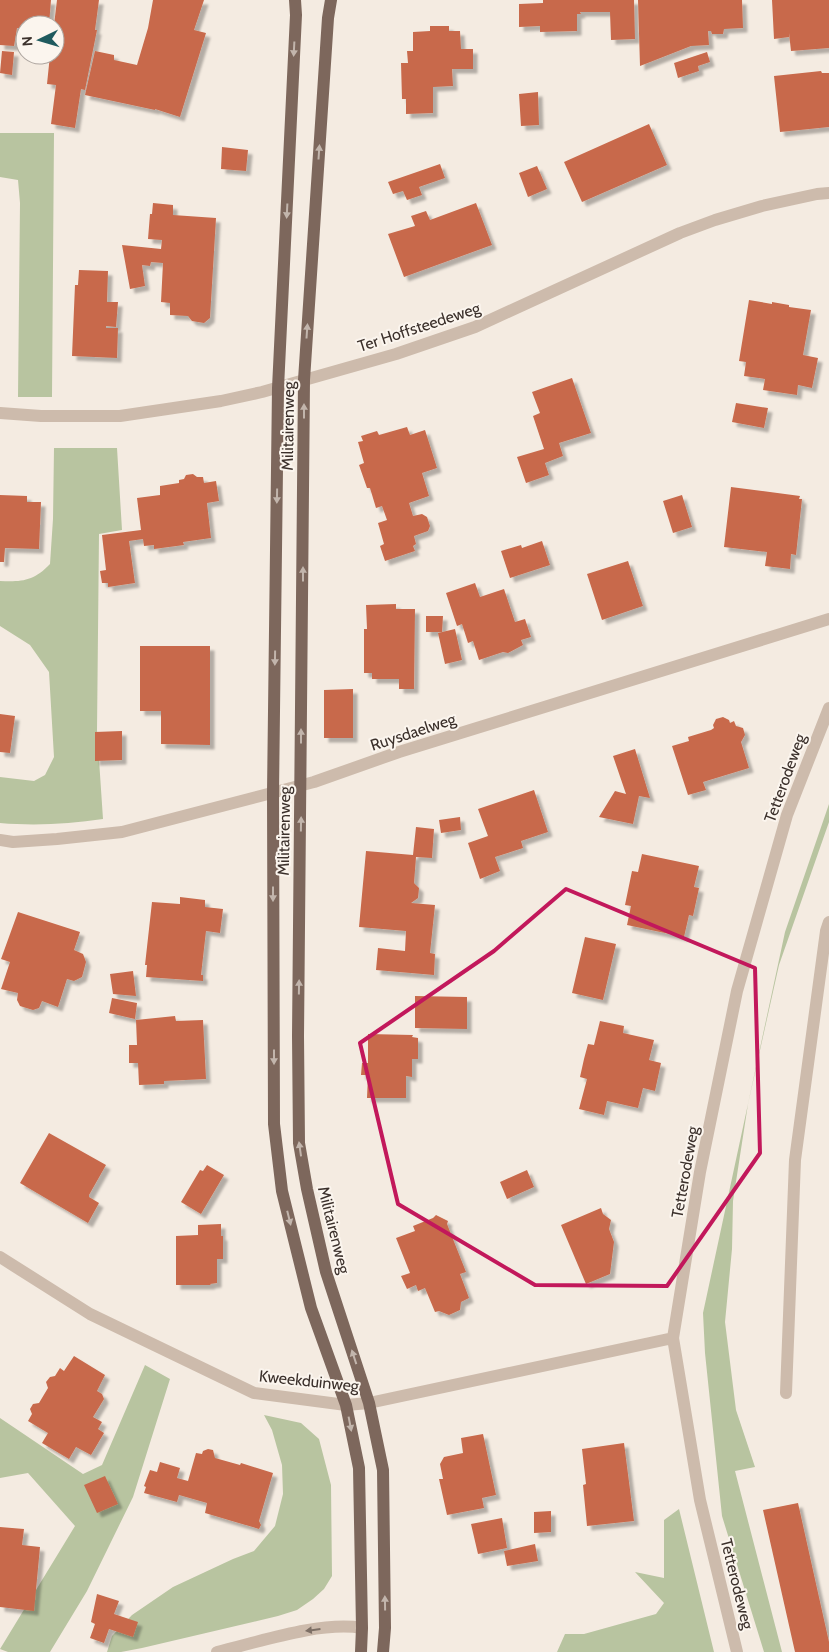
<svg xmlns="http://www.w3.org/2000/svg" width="829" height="1652" font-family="Cabin,sans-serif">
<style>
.green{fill:#b8c4a0}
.building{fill:#c8694b;filter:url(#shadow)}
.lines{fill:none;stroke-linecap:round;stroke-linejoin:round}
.service{stroke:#cdbbac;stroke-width:12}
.minor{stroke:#cdbbac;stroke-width:12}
.primary{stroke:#7d675c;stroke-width:12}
.oneway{fill:#c2b5ac}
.oneway2{fill:#7d6f65}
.marked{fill:none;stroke:#c2185b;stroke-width:4;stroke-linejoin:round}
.labels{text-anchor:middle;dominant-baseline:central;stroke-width:4;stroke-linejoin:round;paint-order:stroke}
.street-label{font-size:16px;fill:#3b302b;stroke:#fbf5ee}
</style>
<defs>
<filter id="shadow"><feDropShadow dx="4.5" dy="4.5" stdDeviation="1" flood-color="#0004"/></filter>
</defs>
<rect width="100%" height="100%" fill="#f4ebe1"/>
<path class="green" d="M0,133H54L52,397H18L20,203L18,180L0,177Z
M54,448H117L122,530L99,534L97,730L103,819C69,824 35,826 0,823V777L34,781L45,775L54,757L49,672L30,645L0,626V581C22,582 34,581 50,564L53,519Z
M829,804V822L779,965L748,1104L733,1201L732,1249L725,1322L736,1410L755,1467L735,1471L782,1652H764L722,1516L705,1353L703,1313L785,932Z
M145,1365L170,1379L133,1497L87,1591L50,1652H8L0,1649L75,1526L28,1473L0,1478V1418L83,1474L102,1465Z
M264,1415L301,1423L319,1439L331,1485L332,1576L324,1589L313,1599L297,1610L278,1616L142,1648L121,1652H107L112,1636L132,1615L173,1587L233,1559L254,1551L275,1526L283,1494L282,1465L272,1430Z
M679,1509L714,1652H557L565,1634H584L656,1614L664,1603L635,1572L664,1578V1520Z"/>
<path class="building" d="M0,0H51L49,25H25V29L17,28L14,46L0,45Z
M57,0H99L95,30H97L85,90L81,89L75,128L51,124L56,85L47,84L50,55H55L54,25Z
M153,0H204L194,30L206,33L180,117L155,109V110L85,95L95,51L114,55V60L137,65L148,28Z
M543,0H634L635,39L611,40L610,12H580L581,14H577V31L540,32V26L519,27V4L543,3Z
M638,0H742L743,28L724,29L723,34H712L711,31H708L709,45L691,46L640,66Z
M772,0H829V48L791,51L789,33V37L774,39Z
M430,26H449V31H460L461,49H473V69H452L453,86L433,87V113L406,114V99H402L401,63H408L407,51H413V32L430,31Z
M2,51L14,52L12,75L0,73Z
M707,52L710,62L698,66L699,71L678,78L674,63Z
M821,71L822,73H829V127L780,132L774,76Z
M538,92L539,125L521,126L519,94Z
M649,124L667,165L582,202L564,162Z
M222,147L248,150L246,171L221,169Z
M440,164L445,178L419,187L422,195L407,200L403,191L393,194L388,182Z
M537,166L547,189L528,197L519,173Z
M153,203L173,205V215L216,218L210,318L204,323L192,321L188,316L170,315V303L161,302L163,263L151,262L150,266L142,265L145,286L130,289L122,245L161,249L162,240L148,239L150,214H152Z
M476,203L492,245L404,277L388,234L415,226L411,216L426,211L430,220Z
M79,270L108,271L107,302H118L116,327L106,326V328H118L117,358L72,356L75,285H78Z
M749,300L772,304V302L789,305V307L811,310L803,355L818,358L812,388L798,385L797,395L763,390L765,379L744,376L746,362L739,361Z
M572,378L591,433L559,443L563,456L545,463L549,475L526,483L517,457L544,449L533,416L540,413L532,392Z
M736,403L768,408L764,428L732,422Z
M407,427L410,435L425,430L437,468L422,473L429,496L409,503L413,516L422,514L427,517L430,526L428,531L414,536L416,544L413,546L415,551L385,561L380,546L384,544L378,523L387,520L382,506L376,508L370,488H367L359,465L364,463L358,442L363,441L361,436L377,431L379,435Z
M193,474L197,477H203L204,483L216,481L219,501L207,503L211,538L183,542L184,545L154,549V545L144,546L143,539L129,541L135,583L108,587V583H102L100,571L106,570L102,535L141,530L137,498L160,495V486L179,483V480L184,479L186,475Z
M731,487L800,496L799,499H802L796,555L791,554L790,569L765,566L767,552L724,547Z
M0,495L27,496V502H41L39,549L5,548L4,562H0Z
M682,495L692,527L673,533L663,501Z
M542,541L550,565L510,578L501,551L521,545L522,548Z
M628,561L643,606L602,620L587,574Z
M475,583L480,597L504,589L515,622L525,619L531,637L521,640L523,645L508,653L503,652L479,660L473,641L468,643L462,624L457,626L446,593Z
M396,604V609H415L414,689H399V679H372V673H364V629H367L366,605Z
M426,616H443L442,632H426Z
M455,629L462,660L445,664L438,633Z
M140,646H210V745L161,744V711H140Z
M353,689V738H324V690Z
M0,714L15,716L10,753L0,752Z
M723,717L729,720L730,723L734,721L736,726L743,728L745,735L741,742L749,768L703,782L706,790L688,795L672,746L689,741L688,737L711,730L714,728L713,725L716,719Z
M122,731V760L95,761V732Z
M635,749L650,798L639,796L633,824L599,817L615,791L626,794L613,756Z
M534,790L548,832L521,841L523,848L495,857L500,871L480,879L468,843L488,836L478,809Z
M460,817L461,830L441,833L439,820Z
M416,827L434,829L432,858L416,857L414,883L419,888L418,898L411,903L435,905L430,953L435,954L434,975L376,970L378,948L405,951L406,931L359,927L366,851L413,855Z
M642,854L699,866L694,887L699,888L693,916L689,915L684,937L627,925L631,906L625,905L632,871L638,872Z
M180,897L205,900V907L223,909L220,933L206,931L201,975H203V981L146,977L147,965H145L152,902L180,904Z
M18,912L80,932L74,950L83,954L86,962L82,977L74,981L67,979L58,1007L42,1001L39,1008L33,1010L20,1006L17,1000L18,993L1,989L10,962L1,959Z
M585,937L616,944L603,1000L572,993Z
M133,971L136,996L113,994L110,974Z
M415,996L467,997V1029L415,1028Z
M112,998L137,1003L135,1019L109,1013Z
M175,1016L176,1021L203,1020L206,1079L164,1081V1084L139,1085L138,1063H129V1045H137L136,1020Z
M600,1021L624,1026L623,1033L654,1040L649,1060L661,1063L655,1091L643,1088L638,1108L607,1101L604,1115L579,1109L587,1079L580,1077L584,1059L588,1044L594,1045Z
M368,1034L413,1035L412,1037L418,1038V1059H412V1077L406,1076V1098H367L368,1075H361L362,1063H368Z
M49,1133L106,1165L89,1195V1197L99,1203L88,1223L20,1183Z
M207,1165L224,1175L201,1214L181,1202L200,1170L203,1171Z
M527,1170L534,1187L507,1199L500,1182Z
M601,1208L603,1214L611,1220L609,1229L614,1242L610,1274L586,1284L561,1225Z
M436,1215L448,1221L447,1224L466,1272L460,1274L469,1298L461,1302L460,1310L449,1315L439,1311L435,1312L425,1288L418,1291L416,1285L407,1289L401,1276L410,1273L396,1238L415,1231L413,1226L433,1218Z
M221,1224V1236H223V1259H217V1283L210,1284L211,1285H176V1236L198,1235V1225Z
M74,1356L105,1375L97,1391L102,1394L104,1399L93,1417L102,1422L98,1429L104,1433L91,1455L76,1447L69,1459L42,1443L48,1433L28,1421L32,1414L30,1409L33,1404L39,1403L48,1388L46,1382L50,1377L55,1376L60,1368L64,1371Z
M483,1434L496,1495L482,1498L484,1508L447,1515L439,1479H443L440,1464L444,1457L463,1453L461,1438Z
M624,1443L634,1521L587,1526L583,1485L586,1484L582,1449Z
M208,1449L213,1450L215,1458L240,1465L241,1463L273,1473L259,1521L261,1525L259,1529L205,1513L207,1503L179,1495L177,1502L144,1493L146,1487L144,1486L150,1470L157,1472L160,1462L180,1468L177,1478L188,1481L196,1453L202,1454L203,1451Z
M105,1476L118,1504L97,1513L84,1485Z
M798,1503L829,1642V1652H795L763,1510Z
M551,1511V1532L534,1533V1512Z
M502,1518L507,1548L478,1554L471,1524Z
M0,1527L24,1529L22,1545L40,1547L34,1611L0,1607Z
M535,1544L538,1561L507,1566L504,1551Z
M97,1594L119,1601L114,1614L138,1622L133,1637L109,1629L104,1643L90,1638L95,1624L91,1622Z"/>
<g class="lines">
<path class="service" d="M786,1393L795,1160L826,931L829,922"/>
<path class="minor" d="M0,413L41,416H120L221,401L262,392L396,354L475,327L680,233L715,220L762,206L817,194L829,193
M0,840L13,842L57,839L122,832L314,782L399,752L829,619
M0,1257L90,1314L254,1393L346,1405L369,1403L673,1338
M217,1652C259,1642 320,1621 362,1628
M737,1652L700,1500L673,1338L700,1172L737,991L787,815L829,708"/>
<path class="primary" d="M295,0L296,15L278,388L273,793L274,1124L282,1191L311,1308L346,1405L359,1468L362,1628L361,1652
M331,0L328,18L304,380L298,1036L299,1143L307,1189L326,1272L369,1403L383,1470L385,1628L383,1652"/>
</g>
<defs><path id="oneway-solid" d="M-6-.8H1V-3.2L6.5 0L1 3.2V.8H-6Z" transform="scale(1.25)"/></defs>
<g class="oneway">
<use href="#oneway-solid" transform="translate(294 49) rotate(93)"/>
<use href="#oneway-solid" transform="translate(319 152) rotate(-86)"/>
<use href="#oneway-solid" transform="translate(287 211) rotate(93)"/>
<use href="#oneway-solid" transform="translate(307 331) rotate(-86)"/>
<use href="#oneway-solid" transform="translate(304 411) rotate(-90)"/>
<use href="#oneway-solid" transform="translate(277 496) rotate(91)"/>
<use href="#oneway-solid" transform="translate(303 574) rotate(-90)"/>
<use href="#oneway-solid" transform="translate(275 658) rotate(91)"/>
<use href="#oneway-solid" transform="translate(301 736) rotate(-90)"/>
<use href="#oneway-solid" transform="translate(301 824) rotate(-89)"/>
<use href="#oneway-solid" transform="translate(273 894) rotate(90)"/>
<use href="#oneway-solid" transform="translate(299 987) rotate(-89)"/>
<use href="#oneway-solid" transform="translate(274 1057) rotate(90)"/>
<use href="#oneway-solid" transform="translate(300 1149) rotate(-98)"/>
<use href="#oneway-solid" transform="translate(289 1218) rotate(76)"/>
<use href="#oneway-solid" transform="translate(354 1357) rotate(-108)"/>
<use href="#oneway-solid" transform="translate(350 1424) rotate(79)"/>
<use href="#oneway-solid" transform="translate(385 1603) rotate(-91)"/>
</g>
<use class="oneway2" href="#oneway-solid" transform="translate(313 1630) rotate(173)"/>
<path class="marked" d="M566,889L755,968L760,1153L667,1286L535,1285L398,1204L360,1043L494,951Z"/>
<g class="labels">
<g class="street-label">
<text transform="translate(419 327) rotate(-18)">Ter Hoffsteedeweg</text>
<text transform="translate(288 426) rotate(-89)">Militairenweg</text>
<text transform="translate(413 732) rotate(-18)">Ruysdaelweg</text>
<text transform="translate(785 778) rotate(-70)">Tetterodeweg</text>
<text transform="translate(284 831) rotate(-89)">Militairenweg</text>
<text transform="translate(685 1172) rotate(-80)">Tetterodeweg</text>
<text transform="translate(334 1230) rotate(76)">Militairenweg</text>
<text transform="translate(309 1381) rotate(6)">Kweekduinweg</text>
<text transform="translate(737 1584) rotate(76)">Tetterodeweg</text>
</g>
</g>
<g transform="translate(40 40) rotate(265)"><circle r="24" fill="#fbf5ee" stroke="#aea6a0"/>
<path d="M0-4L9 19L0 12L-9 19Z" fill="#1f5a5e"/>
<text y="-8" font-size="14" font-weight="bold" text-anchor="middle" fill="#3b302b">N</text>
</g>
</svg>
